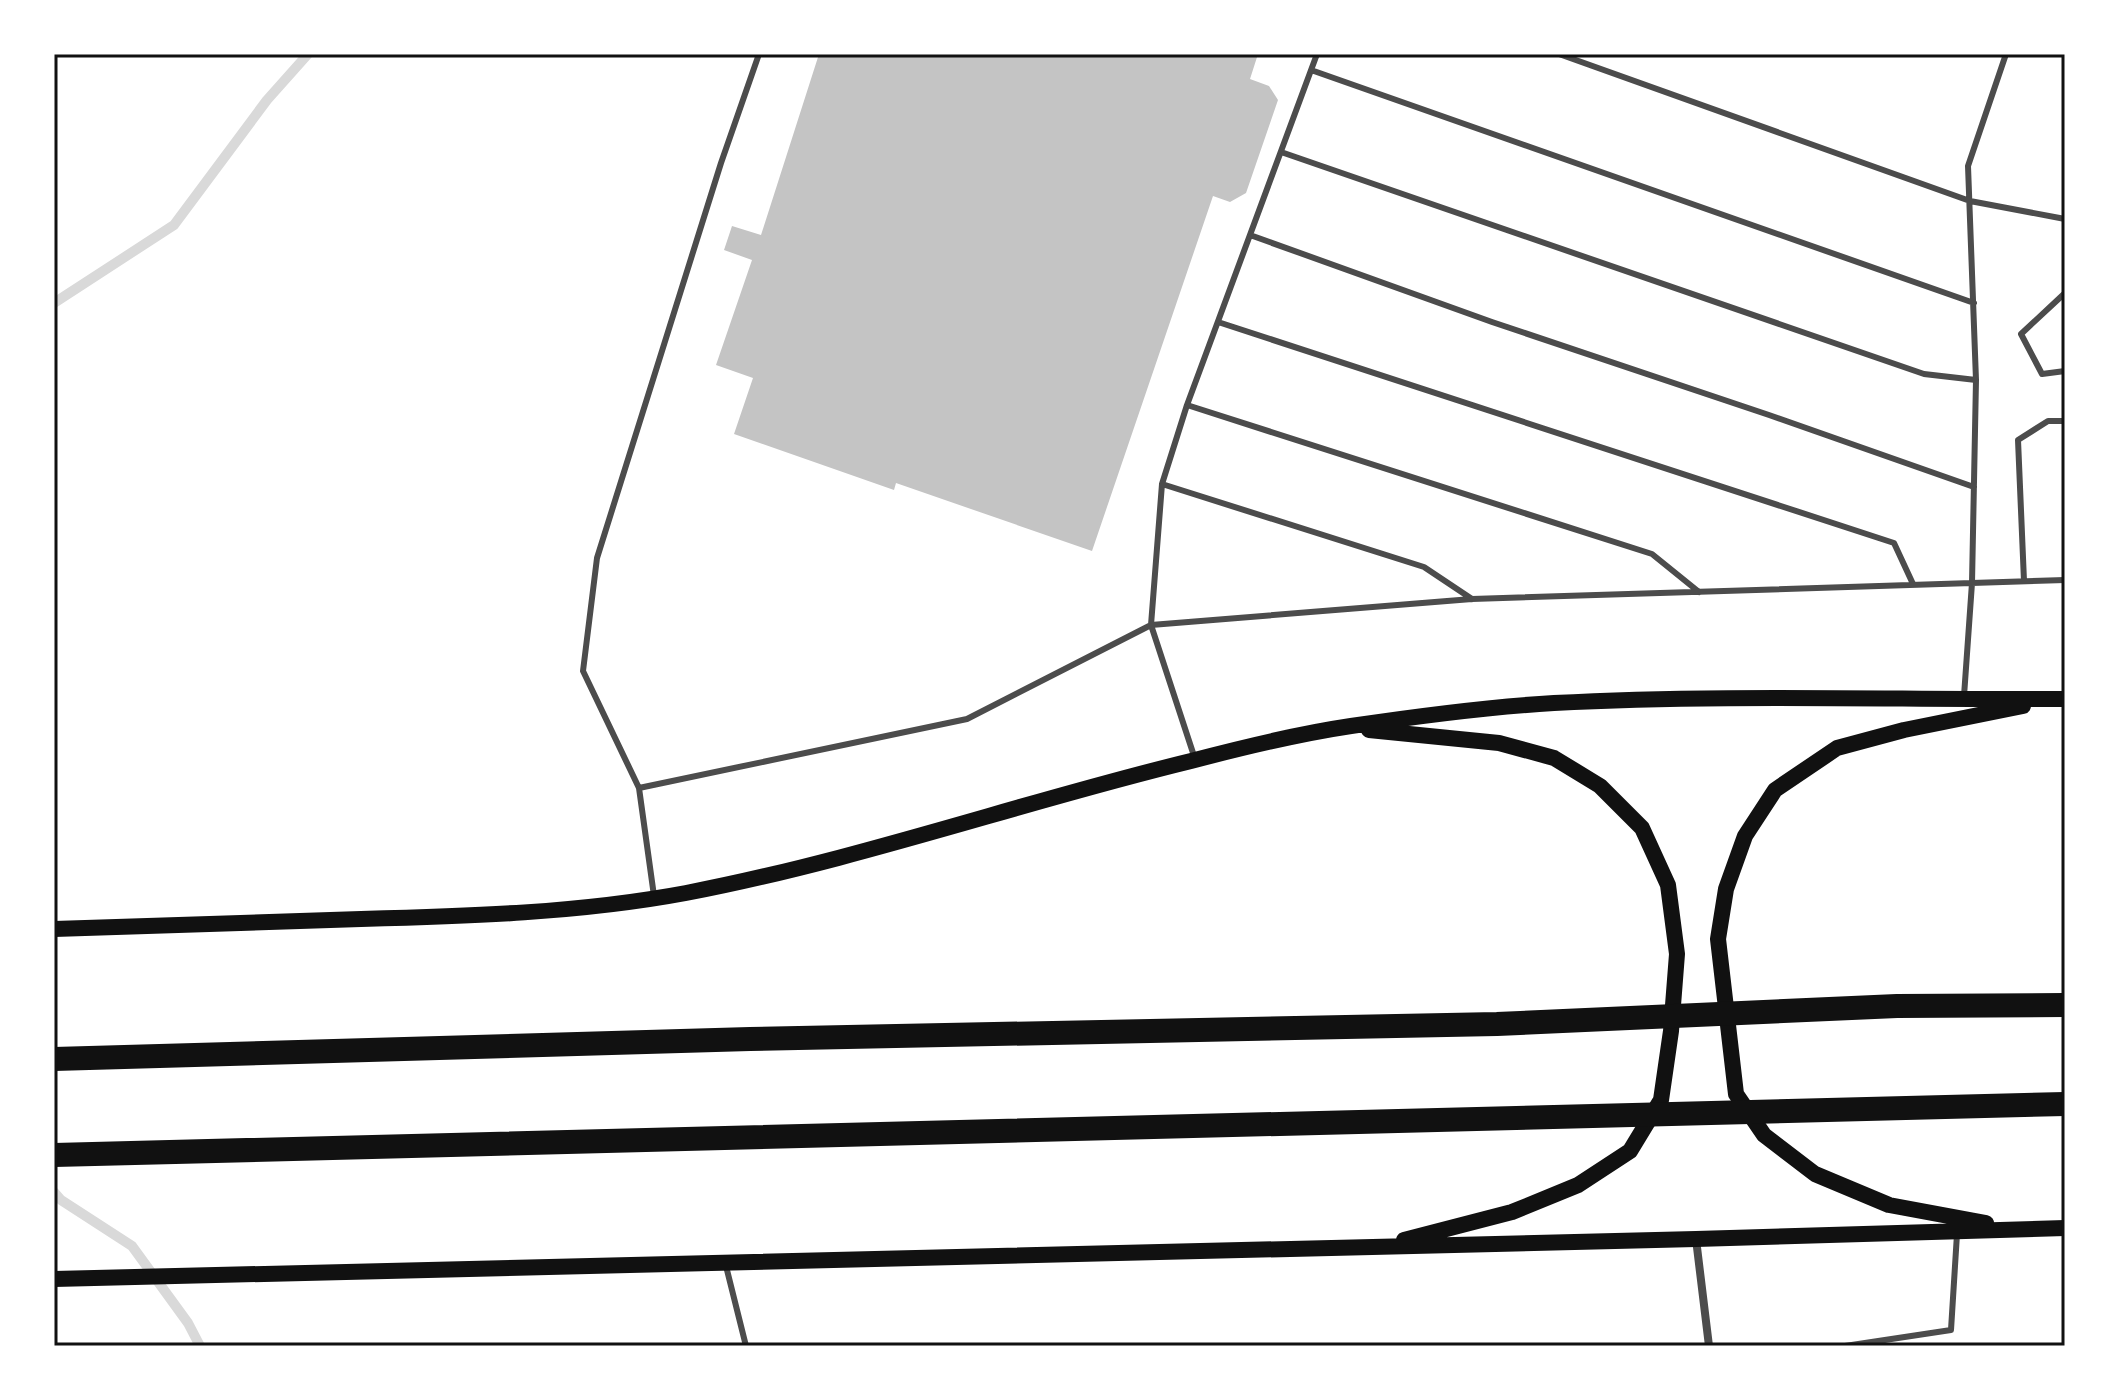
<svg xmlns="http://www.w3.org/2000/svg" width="2119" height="1400" font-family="'PT Sans',sans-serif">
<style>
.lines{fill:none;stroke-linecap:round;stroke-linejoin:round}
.stream{stroke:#d9d9d9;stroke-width:10}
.building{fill:#c4c4c4}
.service{stroke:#4c4c4c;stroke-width:6}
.minor{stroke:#4c4c4c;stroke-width:8}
.secondary{stroke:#111;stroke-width:16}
.motorway{stroke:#111;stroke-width:24}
.neatline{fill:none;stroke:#111;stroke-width:3}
</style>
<rect width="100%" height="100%" fill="#fff"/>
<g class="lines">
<path class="stream" d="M54,303L174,225L267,100L308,54
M54,1192L61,1200L132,1246L188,1323L200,1346"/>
</g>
<path class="building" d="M819,54H1258L1250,79L1269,86L1278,100L1246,193L1230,202L1213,196L1092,551L896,483L894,490L734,434L753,378L716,365L752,260L724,250L732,226L761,235Z"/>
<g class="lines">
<path class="service" d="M1317,54L1187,405L1162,484L1151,625L1472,599L1972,583L1964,696
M1559,54L1970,201L2065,219
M2006,54L1968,166L1976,380L1972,583L2065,580
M1311,70L1974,303
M1281,152L1924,374L1976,380
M1250,235L1492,322L1769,415L1974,487
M2065,293L2021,334L2042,374L2065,371
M1218,322L1894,543L1913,584
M1187,405L1652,554L1699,592
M1162,484L1424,567L1472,599
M2024,581L2018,440L2048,421H2065
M639,788L583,671L597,558L721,163L759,54
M654,896L639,788L967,719L1151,625L1195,759
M726,1266L746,1346
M1845,1346L1951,1330L1957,1234"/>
<path class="minor" d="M1696,1239L1709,1346"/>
<path class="secondary" d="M1369,730L1499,743L1554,758L1600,786L1642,828L1668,885L1677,954L1671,1031L1661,1100L1630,1151L1578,1185L1512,1212L1404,1240
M54,929C156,926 258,923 361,919C470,916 579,913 686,893C858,860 1022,802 1191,761C1244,747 1297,734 1351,726C1418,716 1486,707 1554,703C1724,694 1895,700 2065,699
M1986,1223L1889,1205L1815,1174L1764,1135L1736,1094L1718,939L1726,889L1745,836L1775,790L1837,748L1904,730L2023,706
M54,1279L1696,1239L2065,1228"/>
<path class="motorway" d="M54,1059L750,1039L1497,1024L1897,1006L2065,1005
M54,1155L2065,1104"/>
</g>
<rect width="2119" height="1400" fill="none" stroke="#ffffff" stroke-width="112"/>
<rect x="56" y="56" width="2007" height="1288" class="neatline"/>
</svg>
